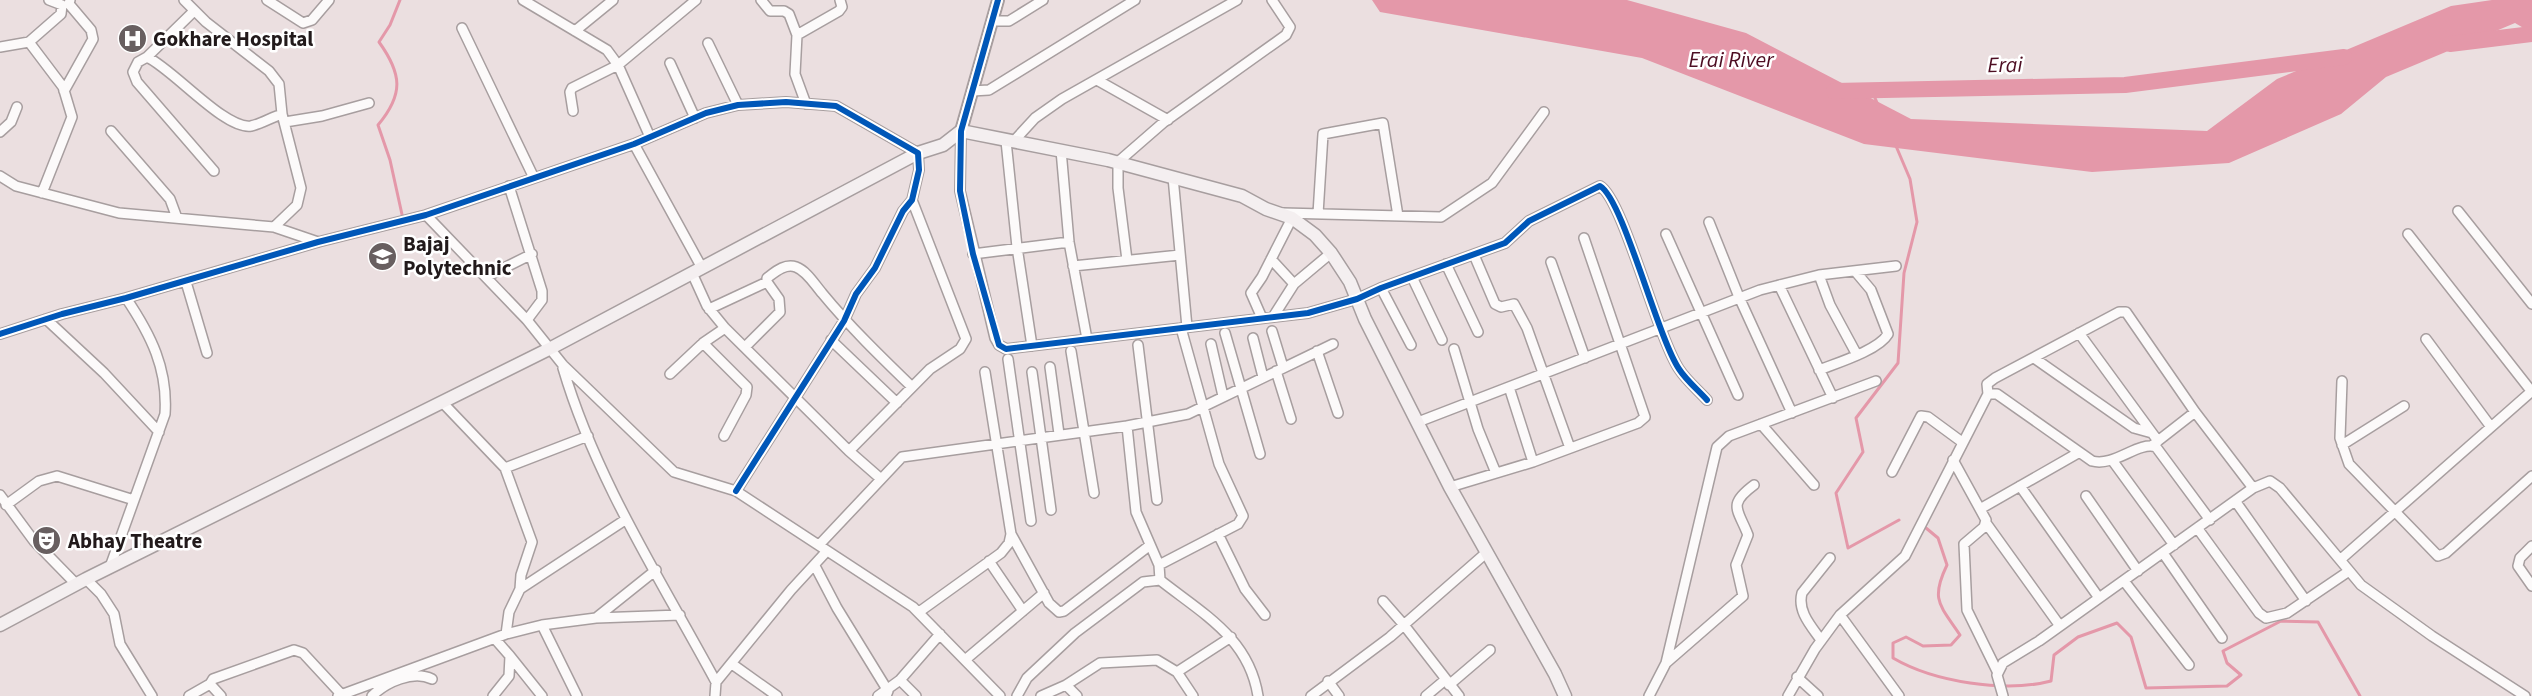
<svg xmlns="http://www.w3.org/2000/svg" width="2532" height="696" font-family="'Source Sans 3',sans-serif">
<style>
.water{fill:#e498a9}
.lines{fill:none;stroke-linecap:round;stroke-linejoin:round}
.stream{stroke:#e498a9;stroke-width:3}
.river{stroke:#e498a9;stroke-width:16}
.minor-casing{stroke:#a79e9f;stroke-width:12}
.tertiary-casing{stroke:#a79e9f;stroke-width:14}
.secondary-casing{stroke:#a79e9f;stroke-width:15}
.minor{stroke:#fcfafa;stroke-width:9}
.tertiary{stroke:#fcfafa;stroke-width:10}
.secondary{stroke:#f4eff0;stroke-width:12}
.cycleway-casing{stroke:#fff;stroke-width:10}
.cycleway{stroke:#0057b8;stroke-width:6}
.labels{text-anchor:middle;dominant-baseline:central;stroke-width:5;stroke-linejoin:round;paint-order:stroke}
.poi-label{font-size:21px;font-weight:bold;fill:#221a1b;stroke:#fff;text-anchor:start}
.water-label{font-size:22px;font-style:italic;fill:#4d0d22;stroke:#fff}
</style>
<rect width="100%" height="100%" fill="#ebdfe0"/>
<path class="water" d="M1372,0H1627L1746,33L1911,119L2207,131L2277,79L2451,6L2492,0H2532V33L2515,23L2386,77L2341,114L2229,163L2092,172L1864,144L1642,58L1380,12Z"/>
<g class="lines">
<path class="stream" d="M400,0L390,25L379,42C402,74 404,94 378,125L390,160L403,219
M1872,91L1878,105
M1896,146L1910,179L1917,222L1904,273L1898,363L1856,418L1863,452L1836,493L1848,548L1899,520
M1926,528L1938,538L1947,565C1930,600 1940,605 1960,635L1951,645L1923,646L1906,637L1893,643V658C1934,682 2005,693 2051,681L2054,655L2078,637L2117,623L2131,637L2146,688L2227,686L2241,675L2227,663L2223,651L2281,621L2318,622L2360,696"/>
<path class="river" d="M2450,44L2532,34
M1834,91L2125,85L2344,57"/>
<defs>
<path id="minor" d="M184,0L206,22L269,71L279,84L282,114L301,188L297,205L274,227
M267,0L303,23L312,20L329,0
M523,0L607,50L618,65L650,137
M761,0L770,11H784L789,14L797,35L795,74L806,104
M992,21H1009L1043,0
M462,28L534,178
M575,31L613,0
M797,35L839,11L842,7L840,0
M29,42L63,87L72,117L42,193
M708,43L738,105
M0,47L29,42L61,14L62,5L49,0
M147,57L194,11
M670,63L695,118
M1097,80L1168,120
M64,91L93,39L91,30L69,4L70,0
M972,91L989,90L1135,0
M573,111L570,92L572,88L618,65L696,0
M285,122L322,116L369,103
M111,131L170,199L177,218
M961,131L960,191L995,338L999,345L1006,349L1308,313L1357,299L1381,288L1505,243L1529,221L1600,186C1623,199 1657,336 1679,369C1686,380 1698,390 1707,400
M0,132L11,122L17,107
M1006,141L1017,247L1032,346
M1013,142L1035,118L1062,99L1237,0
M634,144L702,268
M1061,150L1069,242L1087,339
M214,171L137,82L133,72L138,62L147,57C173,69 225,130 251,126C261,124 272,117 282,114
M0,176L16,186L119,213L274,227L318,242
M1173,177L1187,327
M509,186L542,291V300L527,320
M2458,211L2532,304
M1283,213L1441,217L1492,183L1544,112
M1318,214L1323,134L1383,123L1398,216
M426,215L527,320L563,365L674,472L736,491L913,607L1000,696
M1709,222L1739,297L1792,413
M1666,234L1738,395
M2408,234L2532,392
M973,254L1069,242
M1474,255L1495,304L1501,307L1514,304L1527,328L1570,448
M1271,259L1294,284
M1127,260L1118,188V162L1164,122L1286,35L1290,27L1272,0
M1551,262L1585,358
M1446,264L1478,332
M1073,266L1180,255
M692,273L707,306L725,328L849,451L881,479
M1819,275L1830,305L1857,355
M486,277L532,254
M1412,277L1442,340
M186,282L207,353
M1779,285L1833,398
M1381,288L1411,345
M709,309L767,282V278C775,272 785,263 796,267C807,271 815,285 822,293C850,327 881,357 912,387
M1273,317L1294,284L1331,253
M1262,318L1251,293L1262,277L1292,218
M46,319L104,373L159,432
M1272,331L1283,367
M1225,333L1260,454
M2079,333L2158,441
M0,334L62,314L126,298L318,242L426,215L634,144L706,113L738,105L786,102L836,106L918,153L919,170L912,200L903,211L875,268L856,294L844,321L736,491
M1253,338L1263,377
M2426,339L2491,427
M831,340L897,403
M703,343L747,387L746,395L724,436
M1211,344L1223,396
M1138,345L1157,500
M745,347L780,312L779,299L767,282
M1454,349L1478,429L1496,473
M1071,351L1094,493
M1317,351L1338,413
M2034,358L2134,428L2152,433
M1008,359L1031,521
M1050,367L1059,434
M563,368C596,480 661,580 716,682L715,696
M1819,370C1837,363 1879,350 1888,334L1871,290L1855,271
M1276,371L1291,419
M1032,372L1051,510
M670,374L703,343L725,328
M2342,381L2340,438L2349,464L2438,556L2446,553L2532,476
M1509,387L1533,462
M1988,394L1987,384L1995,378L2119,312H2126L2195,412L2253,488
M442,402L505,468L532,542L521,575L520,589L509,612L506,634
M1418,422L1760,290L1819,275L1896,266
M1761,424L1814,485
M2154,444L2195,412
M2342,445L2404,406
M849,451L930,369L960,349L966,339L912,200
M1953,460L1986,520L1984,527L1964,544L1967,610L1997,671
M2112,460L2174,545
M505,468L588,436
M1892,472L1921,416L1928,417L1962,442
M2020,486L2099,598
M1450,487L1533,462L1638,423L1645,417L1584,238
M0,495L34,541L76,584
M2086,496L2138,571
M2236,502L2306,601
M6,505L39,481L57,476L134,500
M1980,509L2078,453
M1986,523L2060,626
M2198,529L2259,613L2266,618L2287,613L2349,571
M1011,534L1049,603L1059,612L1064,611L1149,546
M1218,534L1245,589L1265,615
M819,545L902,457L1127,426
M2532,546L2520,558L2518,566L2532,586
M2163,553L2222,638
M2341,559L2532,391
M989,561L1023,611
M1159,565L1238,524L1243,516L1219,464L1181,328
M815,566L837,608L888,691L886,696
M110,567L165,414C168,369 151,335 126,298
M86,579L101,594L114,614L120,644L152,696
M2124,581L2189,665
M520,589L625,520
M1383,601L1404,625L1459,696
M919,612L1001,553L1009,543L1011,534L985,372
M1840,615L1899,696
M596,618L656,570
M542,625L577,696
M1821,640C1811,626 1797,611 1802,593L1830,558
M510,656L542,696
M965,660L1044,593
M1666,663L1743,596L1736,565L1748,535C1738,509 1727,505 1754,485
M732,664L777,696
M1177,672L1193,696
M1797,677L1818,696
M900,680L916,696
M1328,681L1339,696
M716,682L791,590L826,552
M210,684L221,696
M1066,685L1077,696
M1449,685L1490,650
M189,696L210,684L213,679L294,650L303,653L341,694
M338,696L506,634L542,625L596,618L680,615
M372,696C386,682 413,670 432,679
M493,696L509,676L510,656L496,640
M878,696L900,680L940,634
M1017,696L1027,678L1075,633L1143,582L1160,580
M1041,696L1066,685L1100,663L1157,660L1177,672L1231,637
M1258,696C1249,638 1203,614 1160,580L1159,565L1136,512L1127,426L1188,414L1333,344
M1311,696L1390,637L1486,553
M1426,696L1445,680
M1649,696L1666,663L1717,447L1729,436L1876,381
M1788,696L1815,649L1840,615L1905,556L1988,394H1997L2092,461C2115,467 2138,441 2156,447L2210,520
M2003,696L1997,675L2003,663L2039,641L2253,488L2270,481L2280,488L2361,585L2432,636L2525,696"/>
<path id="tertiary" d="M961,131L998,0"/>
<path id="secondary" d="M0,625L86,579L551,348L918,153L943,145L961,131L1108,160L1242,196L1266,209L1292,218L1315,235L1331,253L1350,282L1365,319L1450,487L1555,674L1565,696"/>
</defs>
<use href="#minor" class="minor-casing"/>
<use href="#tertiary" class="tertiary-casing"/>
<use href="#secondary" class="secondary-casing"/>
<use href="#minor" class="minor"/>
<use href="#tertiary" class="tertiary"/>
<use href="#secondary" class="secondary"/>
<defs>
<path id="cycleway" d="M998,0L961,131L960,191L973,254L999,345L1006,349L1308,313L1357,299L1381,288L1505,243L1529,221L1600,186C1623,199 1657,336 1679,369C1686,380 1698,390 1707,400
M0,334L62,314L126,298L318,242L426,215L634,144L706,113L738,105L786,102L836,106L918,153L919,170L912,200L903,211L875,268L856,294L844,321L736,491"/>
</defs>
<use href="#cycleway" class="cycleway-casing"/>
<use href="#cycleway" class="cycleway"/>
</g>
<defs>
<symbol id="hospital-disc" viewBox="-11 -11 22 22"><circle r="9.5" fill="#685f60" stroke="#fff"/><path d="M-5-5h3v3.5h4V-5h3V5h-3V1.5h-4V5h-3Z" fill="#fff"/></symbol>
<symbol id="school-disc" viewBox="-11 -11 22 22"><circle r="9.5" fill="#685f60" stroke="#fff"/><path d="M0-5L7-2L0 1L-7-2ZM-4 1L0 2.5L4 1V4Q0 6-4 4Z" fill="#fff"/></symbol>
<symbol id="theatre-disc" viewBox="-11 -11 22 22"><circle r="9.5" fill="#685f60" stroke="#fff"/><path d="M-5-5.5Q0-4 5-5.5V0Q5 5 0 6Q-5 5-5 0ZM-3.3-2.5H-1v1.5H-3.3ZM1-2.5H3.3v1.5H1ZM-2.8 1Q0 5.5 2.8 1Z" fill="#fff"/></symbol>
</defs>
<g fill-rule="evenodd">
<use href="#hospital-disc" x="116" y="22" width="33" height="33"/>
<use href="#school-disc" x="366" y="240" width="33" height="33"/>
<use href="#theatre-disc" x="30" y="524" width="33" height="33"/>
</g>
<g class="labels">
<g class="poi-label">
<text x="153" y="39">Gokhare Hospital</text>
<text x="403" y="244">Bajaj<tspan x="403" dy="24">Polytechnic</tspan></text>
<text x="68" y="541">Abhay Theatre</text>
</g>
<g class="water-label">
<text x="1731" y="60">Erai River</text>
<text transform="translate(2005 65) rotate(-1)">Erai</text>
</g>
</g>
</svg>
